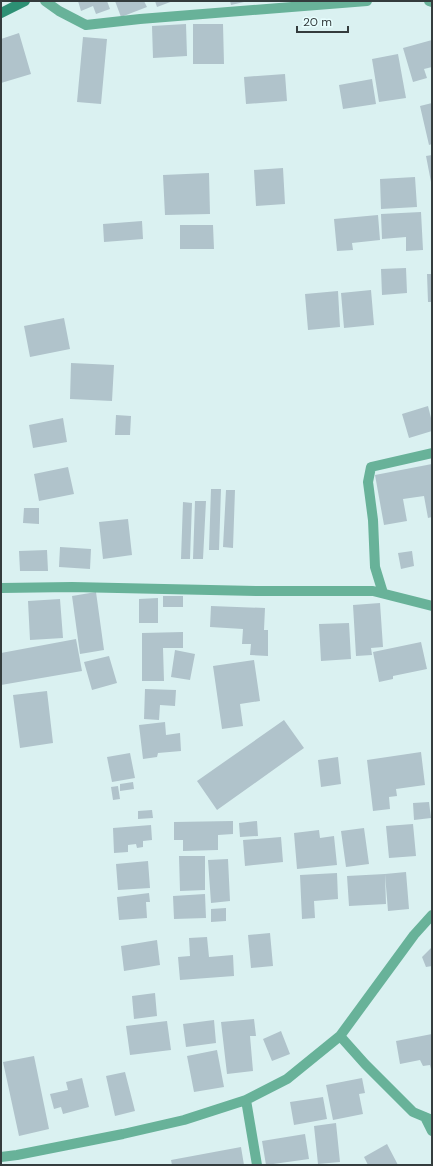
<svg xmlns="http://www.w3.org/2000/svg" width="433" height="1166" font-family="'DM Sans',sans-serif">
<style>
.building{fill:#b0c3cb}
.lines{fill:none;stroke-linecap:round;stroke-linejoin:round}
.street{stroke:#68b299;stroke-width:10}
.secondary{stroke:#2d9074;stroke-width:10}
</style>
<rect width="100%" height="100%" fill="#daf1f1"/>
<path class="building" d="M78,1H107L110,9L96,14L93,6L81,11Z
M115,1H144L147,7L121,17Z
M155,1H173L157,7Z
M230,1H244V2L231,5Z
M186,24L187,56L153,58L152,26Z
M193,24H223L224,64H193Z
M19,33L31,74L1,83V39Z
M83,37L107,39L101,104L77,102Z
M432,40V67L424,69L427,78L413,82L403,48Z
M398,54L406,98L379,102L372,59Z
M285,74L287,101L246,104L244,77Z
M372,79L376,104L343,109L339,85Z
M432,103V144L429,145L420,106Z
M432,155V182H431L426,156Z
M283,168L285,204L256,206L254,170Z
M209,173L210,214L165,215L163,175Z
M415,177L417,207L381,209L380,179Z
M421,212L423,250L406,251V237L382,239L381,214Z
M378,215L380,240L352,243L353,250L337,251L334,219Z
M142,221L143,239L104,242L103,224Z
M180,225H213L214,249H180Z
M406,268L407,293L382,295L381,269Z
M427,274H432V302H428Z
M371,290L374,325L344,328L341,293Z
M338,291L340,327L308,330L305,294Z
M64,318L70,349L30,357L24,326Z
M71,363L114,365L112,401L70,399Z
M428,406L432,422V431L409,438L402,414Z
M116,415L131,416L130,435H115Z
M63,418L67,442L33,448L29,425Z
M432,464V517L428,518L424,496L403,499L407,521L384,525L375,475Z
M68,467L74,494L39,501L34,474Z
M211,489H221L219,550H209Z
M226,490H235L233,548L223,547Z
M195,501H206L203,559H193Z
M183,502L192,503L190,559H181Z
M24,508H39V524L23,523Z
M128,519L132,555L103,559L99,522Z
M60,547L91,549L90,569L59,567Z
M47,550L48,571H20L19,551Z
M412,551L414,566L401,569L398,553Z
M96,592L104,650L80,654L72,596Z
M163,596H183V607H163Z
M158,598V623H139V599Z
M60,599L63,638L30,640L28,601Z
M380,603L383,647L371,648L372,655L356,656L353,605Z
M211,606L265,608L264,630H268V656L250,655L251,644H242L243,629L210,627Z
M349,623L351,659L321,661L319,624Z
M183,632V648H163L164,681H142V633Z
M76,639L82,671L1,685V653Z
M421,642L427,669L393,676V679L379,682L373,652Z
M175,650L195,654L190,680L171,677Z
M109,656L117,683L92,690L84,662Z
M254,660L260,701L240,704L243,726L222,729L213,666Z
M145,689L176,690L175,706L160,705L159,720L144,719Z
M47,691L53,743L20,748L13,695Z
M284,720L304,748L217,810L197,781Z
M165,722L166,735L180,733L181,751L158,753L157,757L143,759L139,725Z
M421,752L425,785L396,789L397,796L389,797L390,809L373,811L367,760Z
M130,753L135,778L112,782L107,757Z
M338,757L341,784L321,787L318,760Z
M133,782L134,789L120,791V784Z
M118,786L120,799L113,800L111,787Z
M429,802L431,818L414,820L413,803Z
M152,810L153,818L138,819V811Z
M233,821V834L218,835V850L183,851V840H174V822Z
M257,821L258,836L240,837L239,823Z
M413,824L416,856L389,858L386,826Z
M151,825L152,840L143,841V847L137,848L136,844L128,845V852L114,853L113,828Z
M364,828L369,864L346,867L341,831Z
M319,830L320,838L334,836L337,865L297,869L294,833Z
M281,837L283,862L245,866L243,840Z
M179,856H205V890L180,891Z
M228,859L230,901L211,903L208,860Z
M148,861L150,888L118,890L116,864Z
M406,872L409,909L388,911L385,874Z
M337,873L338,899L314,901L315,918L302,919L300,875Z
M385,874L386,904L349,906L347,876Z
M149,893L150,902H146L147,918L119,920L117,897Z
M205,894L206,918L174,919L173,896Z
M226,908V921L211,922V909Z
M270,933L273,966L251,968L248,935Z
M207,937L209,957L233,955L234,976L180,980L178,957L190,956L189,938Z
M157,940L160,965L124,971L121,946Z
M432,947V966L426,967L422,957Z
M155,993L157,1016L134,1019L132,996Z
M254,1019L256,1036H250L253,1071L227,1074L221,1022Z
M214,1020L216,1043L186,1047L183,1024Z
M167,1021L171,1050L130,1055L126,1026Z
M281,1031L290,1054L272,1061L263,1039Z
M432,1034V1069H431L430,1065L423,1066L420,1060L400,1064L396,1041Z
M217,1050L224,1087L194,1092L187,1056Z
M34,1056L49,1129L19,1136L3,1062Z
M125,1072L135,1111L115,1116L106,1076Z
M82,1078L89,1107L63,1114L61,1107L54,1109L50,1094L68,1090L66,1082Z
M362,1078L365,1093L359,1094L363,1114L333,1120L326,1085Z
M323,1097L327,1119L294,1125L290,1102Z
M336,1123L340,1162L318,1164L314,1126Z
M305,1134L309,1159L266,1165L262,1141Z
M387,1144L398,1165H368L364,1157Z
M241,1147L244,1165H172L171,1160Z"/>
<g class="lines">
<path class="street" d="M45,1L59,11L86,25L140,19L367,1
M429,1L432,2
M1,588L72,587L258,591H373L432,606
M383,593L375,567L373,520L368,482L371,467L432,453
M432,915L414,935L340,1036L365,1064L413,1112L432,1120
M246,1100L257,1165
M425,1117L432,1131
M1,1157L17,1155L123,1134L184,1120L246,1100L287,1079L340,1036"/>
<path class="secondary" d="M1,13L25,1"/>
</g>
<rect width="433" height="1166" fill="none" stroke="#343c3d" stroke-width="4"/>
<path d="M297 26v6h51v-6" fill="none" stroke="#343c3d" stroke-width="2"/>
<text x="303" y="26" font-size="12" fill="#343c3d" stroke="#e7fefe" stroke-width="3" paint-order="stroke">20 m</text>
</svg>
